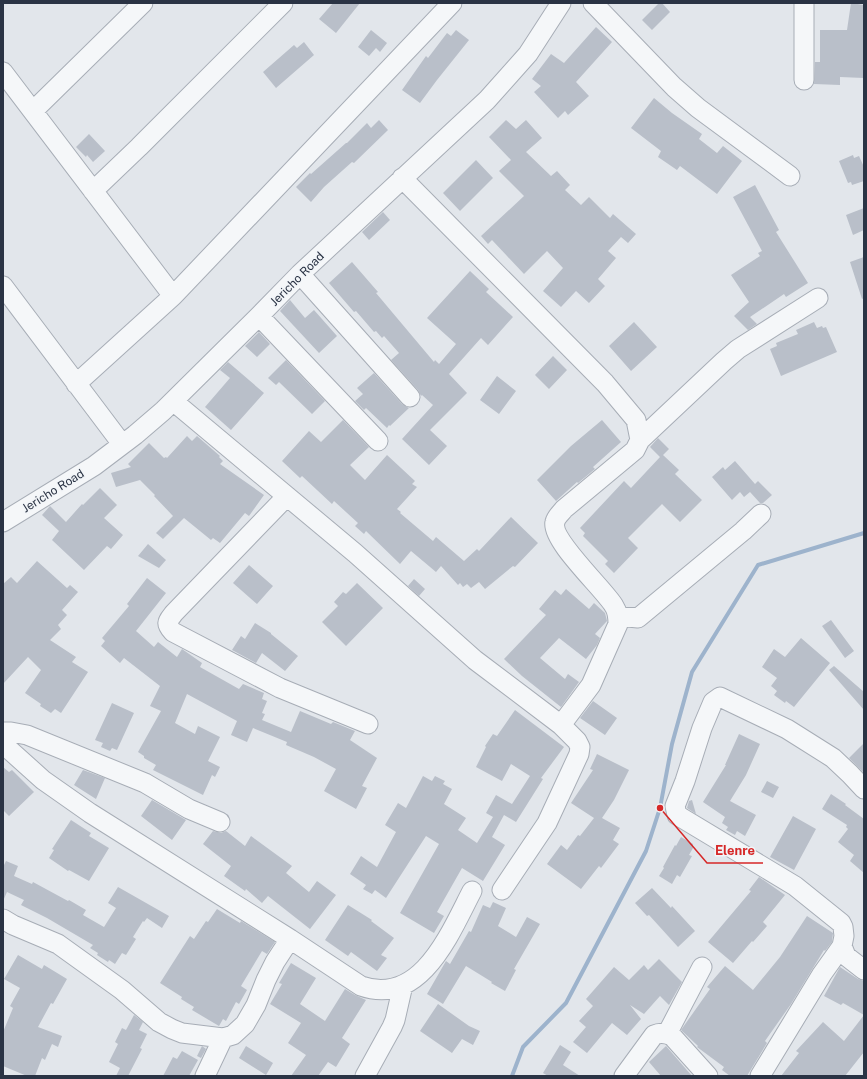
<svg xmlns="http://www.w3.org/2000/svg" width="867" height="1079" font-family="'Public Sans',sans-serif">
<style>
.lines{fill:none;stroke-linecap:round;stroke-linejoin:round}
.stream{stroke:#9db3cc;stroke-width:4}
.building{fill:#b9bfc9}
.minor-casing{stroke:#a7adb6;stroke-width:21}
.minor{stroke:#f5f7f9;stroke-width:19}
.labels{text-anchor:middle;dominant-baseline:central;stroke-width:3;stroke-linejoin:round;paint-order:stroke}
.street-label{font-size:12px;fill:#2a3344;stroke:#f2f5f8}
.leader{fill:none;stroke:#d62828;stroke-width:1.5}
.callout-dot{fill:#d62828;stroke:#f2f5f8;stroke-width:1.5}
.callout-label{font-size:13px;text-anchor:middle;font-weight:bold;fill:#d62828;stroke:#f2f5f8;stroke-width:3;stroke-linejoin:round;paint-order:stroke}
</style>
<rect width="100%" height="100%" fill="#e2e6eb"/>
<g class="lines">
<path class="stream" d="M512,1076L523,1047L566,1003L646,851L660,808L672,744L692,672L758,565L864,533"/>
</g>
<path class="building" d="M333,3H360L336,33L319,19Z
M659,3H662L670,12L652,30L642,20Z
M851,3L864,5V78L840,77V85L814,84L815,62H820V30H847Z
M596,27L612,42L576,82L589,96L568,115L565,111L558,118L534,92L541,86L532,79L551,54L564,63Z
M371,30L387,43L380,52L376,48L369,56L358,47Z
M456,30L469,40L437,80L420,103L402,90L426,56L428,58L447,33L451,36Z
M304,42L314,55L276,88L263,72L294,45L297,48Z
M654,98L672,113L702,134L699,139L717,153L723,146L742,161L717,194L680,166L677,170L658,157L661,151L631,128Z
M379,120L388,130L354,163L352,162L324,187L311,202L296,187L310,173L311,174L346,143H347L367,123L371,128Z
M506,120L516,129L526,120L542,138L526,152L551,176L557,171L570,185L565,190L581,205L589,197L610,218L613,214L636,234L628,243L621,237L608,251L616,258L598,279L605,286L589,303L576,291L561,307L543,291L563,268L547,251L524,274L492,240L488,244L481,236L524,196L499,171L511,160L489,137Z
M89,134L105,151L93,162L87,155L86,157L76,147Z
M853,155L854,158L859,156L864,167V181L852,185L851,182L848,183L839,161Z
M476,160L493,178L460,211L443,193Z
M755,185L779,230L776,232L808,283L786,297L784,294L750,317L757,324L748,330L734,316L749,302L731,275L760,256L758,253L762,251L733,197Z
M864,208V230L853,235L846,215Z
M383,212L390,220L369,240L362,232Z
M864,257V298L862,299L850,262Z
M352,262L378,292L376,293L434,362L435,360L439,364L456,344L427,318L470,271L489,289L486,292L513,317L488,345L481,338L449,374L467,393L430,430L447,446L429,465L402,439L433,405L422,395L421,396L418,390L391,360L399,353L384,336L382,338L376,331L374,332L356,311L354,312L329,283Z
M290,300L305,318L314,310L337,336L319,353L280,311Z
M634,322L657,347L631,371L609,346Z
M814,322L817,328L822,326L823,328L826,327L837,352L781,376L770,349L777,346L776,343L798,334L796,330Z
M259,332L270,344L257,357L245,346Z
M553,356L567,370L549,389L535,375Z
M286,360L325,401L312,414L279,382L276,385L268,378Z
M228,362L264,393L231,430L205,407L230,378L220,370Z
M374,373L402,404L409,408L390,426L389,425L387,428L366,408L364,410L355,401L363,394L357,388Z
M497,376L516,391L499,414L480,400Z
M343,420L369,447L350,465L365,480L387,455L415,481L412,484L417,487L397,509L401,512L400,513L433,541L436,537L464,561L477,549L479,551L511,517L538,543L515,567L513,566L485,589L479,582L471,588L467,584L463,587L460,583L458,585L441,566L436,572L411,551L400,564L366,531L364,534L355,526L358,523L334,501L332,504L302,476L300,478L282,461L309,431L321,442Z
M602,420L621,442L593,467L595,469L578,483L577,482L556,501L537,480L571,446Z
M187,436L192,441L197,436L220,456L219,457L223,461L220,464L264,495L249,516L245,513L220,543L213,538L211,540L184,518L163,539L156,533L173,516L154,496L155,495L140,480L116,487L111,473L131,467L128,464L149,443L164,458L166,457L167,458Z
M658,438L669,449L663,455L679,470L675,474L702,500L680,522L662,504L628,538L638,548L614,573L605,564L608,561L583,536L585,533L580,528L624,481L631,488L660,457L650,447Z
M735,461L755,484L758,481L772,495L763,503H760L750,492L744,497L740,492L732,500L712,477L723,467L725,470Z
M100,488L117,505L104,518L123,535L111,549L107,546L84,570L52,540L59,531L42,515L50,506L66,522L82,504L83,505Z
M148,544L166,560L159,568L138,556Z
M37,561L67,588L70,585L78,592L62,610L67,615L58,625L61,629L50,640L76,657L72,662L88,672L61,713L55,709L51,713L40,706L41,704L25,693L41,670L28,657L3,684V584L11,577L17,583Z
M249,565L273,586L257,604L233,583Z
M147,578L166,593L136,631L154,647L158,642L177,657L182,649L202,663L200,667L239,689L243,684L264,693L262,699L267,701L262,713L265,714L262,720L291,732L300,711L331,724L333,722L355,731L350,740L377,758L362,786L367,788L356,809L324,791L336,769L314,757L286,745L287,742L253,728L247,742L231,735L237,721L187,694L175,723L195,734L198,726L220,737L208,761L220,767L215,777L212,775L203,795L153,770L156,765L144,758V756L138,752L161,711L150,706L160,686L124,658L120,663L101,646L105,641L102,638L129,606L127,604Z
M414,579L425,589L419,596L408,586Z
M357,583L383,608L346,646L322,622L338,606L334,602L343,592L346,594Z
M566,589L589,609L594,603L605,613L607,621L595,634L600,638L597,645L586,659L559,638L540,658L565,679L568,674L579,682L561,707L522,676L504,659L546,615L539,609L555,590L561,595Z
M831,620L854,651L845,658L822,626Z
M255,623L271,633V634L298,656L285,671L262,653L256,663L232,650L241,636L245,639Z
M801,638L830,663L794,707L786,701L785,703L774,695L777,691L771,686L777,678L762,667L774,649L785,657Z
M834,666L864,692V710L829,670Z
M593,701L617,718L605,735L580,718Z
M112,703L134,713L117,750L112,748L110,751L101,747L103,743L95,740Z
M515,710L564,747L541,778L543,779L516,822L504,815L492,837L505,845L483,881L462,868L437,912L444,916L434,933L400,913L439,844L426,836L386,898L375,890L372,894L363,889L366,885L350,874L361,856L377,867L396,832L385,825L398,803L406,808L423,776L432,781L435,776L445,781L443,784L452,789L444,804L466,818L458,830L477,843L493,817L486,813L496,795L512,804L530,776L511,764L502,781L476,767L486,747L485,746L493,734L497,736Z
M739,734L760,744L746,775L730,801L756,815L745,836L737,831L735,835L726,830L728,827L722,823L725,817L703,802L726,765H725Z
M864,743V773L849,758Z
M597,754L629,770L614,800L602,818L620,828L613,840L619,844L601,868L599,866L581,889L547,864L561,845L567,850L578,835L580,836L594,818L571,803L593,770L590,769Z
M3,767L9,772L12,770L34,792L9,816L3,810Z
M83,770L105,778L96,799L74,785Z
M767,781L779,787L773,798L761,792Z
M831,794L846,804L845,805L864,819V873L850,861L854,855L838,842L848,829L846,827L847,825L822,809Z
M152,800L186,820L172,840L141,816Z
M692,800L696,814L687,808L689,801Z
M793,816L816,829L794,870L770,857Z
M71,820L91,833L89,836L109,848L89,881L69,870L68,871L49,858L54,850L52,849Z
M213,831L221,833L226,831L245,846L251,836L292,866L286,873L309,892L317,881L336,895L310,929L268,896L262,903L246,889L245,891L224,876L231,866L203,844Z
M681,837L693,844V848L689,855L692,856L680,877L677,875L672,884L659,876L664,868L663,867L675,845L676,846Z
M6,861L18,866L14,876L32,884L33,882L68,901L69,900L86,910L83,915L104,927L116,908L108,903L118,887L169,916L162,928L147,918L144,922L143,921L133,937L136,939L126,955L122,953L115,964L109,960L108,962L97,955L98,953L90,948L93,945L47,918L21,905L24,900L7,892L3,901V867Z
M759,877L785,895L763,922L767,926L753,942L752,941L733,963L708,942L751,891L749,890Z
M652,888L671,908L672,906L695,931L678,947L649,915L647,916L635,903Z
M493,902L506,908L498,926L516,937L527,917L540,924L514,969L516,970L505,991L491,983L492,982L466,966L443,1004L427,994L446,961L450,964L469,931L471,932L483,905L490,908Z
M348,905L372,920L371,921L394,938L381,955L387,958L377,971L351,952L348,956L325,940Z
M217,909L240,923L241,921L275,942L267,954L262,951L241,986L247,990L239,1004L236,1002L226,1021L223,1019L219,1026L192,1010L194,1007L181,999L182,997L160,983L190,936L194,939L206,921L208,922Z
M807,916L833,933L832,942L825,951L824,950L791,1004L765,1041L767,1043L747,1076H730L722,1070L724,1067L697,1047L698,1046L681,1030L710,989L707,987L725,966L753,990L780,957Z
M18,955L42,969L44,965L67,979L53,1004L51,1003L38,1027L62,1036L58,1047L52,1044L45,1060L42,1058L35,1076H27L3,1066V1032L13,1008L10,1006L20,988L4,979Z
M659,959L682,982L669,1005L660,996L644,1014L630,1005L641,1019L627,1035L612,1023L587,1053L573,1042L586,1027L579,1021L593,1006L586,999L614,967L629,980L644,965L648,970Z
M291,963L316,978L300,1004L325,1021L345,989L355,995L366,1000L342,1038L350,1044L336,1067L328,1062L318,1076H291L306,1055L288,1043L301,1023L270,1004L282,984L279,983Z
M840,967L858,979L864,981V1015L843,1003L841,1005L824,996Z
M438,1004L469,1026L480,1031L473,1045L462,1039L452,1053L420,1031Z
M134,1015L143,1022L139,1030L147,1034L140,1048L142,1049L128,1076H116L120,1068L109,1062L118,1044L115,1042L122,1028L126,1030Z
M864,1015V1052L845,1076H781L799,1053L796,1051L823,1022L844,1041Z
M560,1045L571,1052L563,1065L580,1076H548L543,1073Z
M202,1046L206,1049L201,1058L197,1056Z
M246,1046L273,1063L266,1075L239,1058Z
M666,1046L692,1076H661L649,1062Z
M182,1051L198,1060L189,1076H163L173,1057L177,1059Z"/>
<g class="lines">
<defs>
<path id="minor" d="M593,3L674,87L698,108L790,176
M804,3V80
M3,72L173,296L76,384
M33,111L143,3
M402,178L605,383L636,420L640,440L635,450L564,509C561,513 556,517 555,522C550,540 605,590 614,606C618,612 618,618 618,624L591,685L561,725
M93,191L139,147L283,3
M300,274L410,397
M3,286L122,444
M173,296L452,3
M259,316L378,441
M173,401L355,553L475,660L561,725L577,741L580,747L579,754L547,823L502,890
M640,440L724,361L738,349L818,298
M287,496L174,613C167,622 165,623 173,632L280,688L368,724
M3,522L94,466L135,435L163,411L259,316L300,274L487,100L528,54L561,3
M618,616L638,618L743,531L761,514
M3,732H11L27,735L145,783L189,809L220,822
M3,744L43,780L90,813L290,939L361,986C421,1007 450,933 472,891
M3,919L13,925L58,944L122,990L159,1022L172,1029L182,1033L223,1038L233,1035L245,1024L256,1005L266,980L275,962L290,939
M842,946L846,956L864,970
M667,1034L702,967
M205,1076L223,1038
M365,1076L392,1027L395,1020L403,985
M624,1076L654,1035C661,1032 666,1033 672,1036L708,1076
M760,1076L822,974L842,946L844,936L843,927L841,923L795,886L677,815L675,806L685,781L702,728L713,702L720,697L787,729L833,758L850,774L864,789"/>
</defs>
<use href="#minor" class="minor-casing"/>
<use href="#minor" class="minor"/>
</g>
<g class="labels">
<g class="street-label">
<text transform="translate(297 279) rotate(-45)">Jericho Road</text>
<text transform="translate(53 491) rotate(-32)">Jericho Road</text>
</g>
</g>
<path class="leader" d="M660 808L707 863H763"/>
<circle class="callout-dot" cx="660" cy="808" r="4"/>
<g class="callout-label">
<text x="735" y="855">Elenre</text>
</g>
<rect width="867" height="1079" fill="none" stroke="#2a3344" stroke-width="8"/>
</svg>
